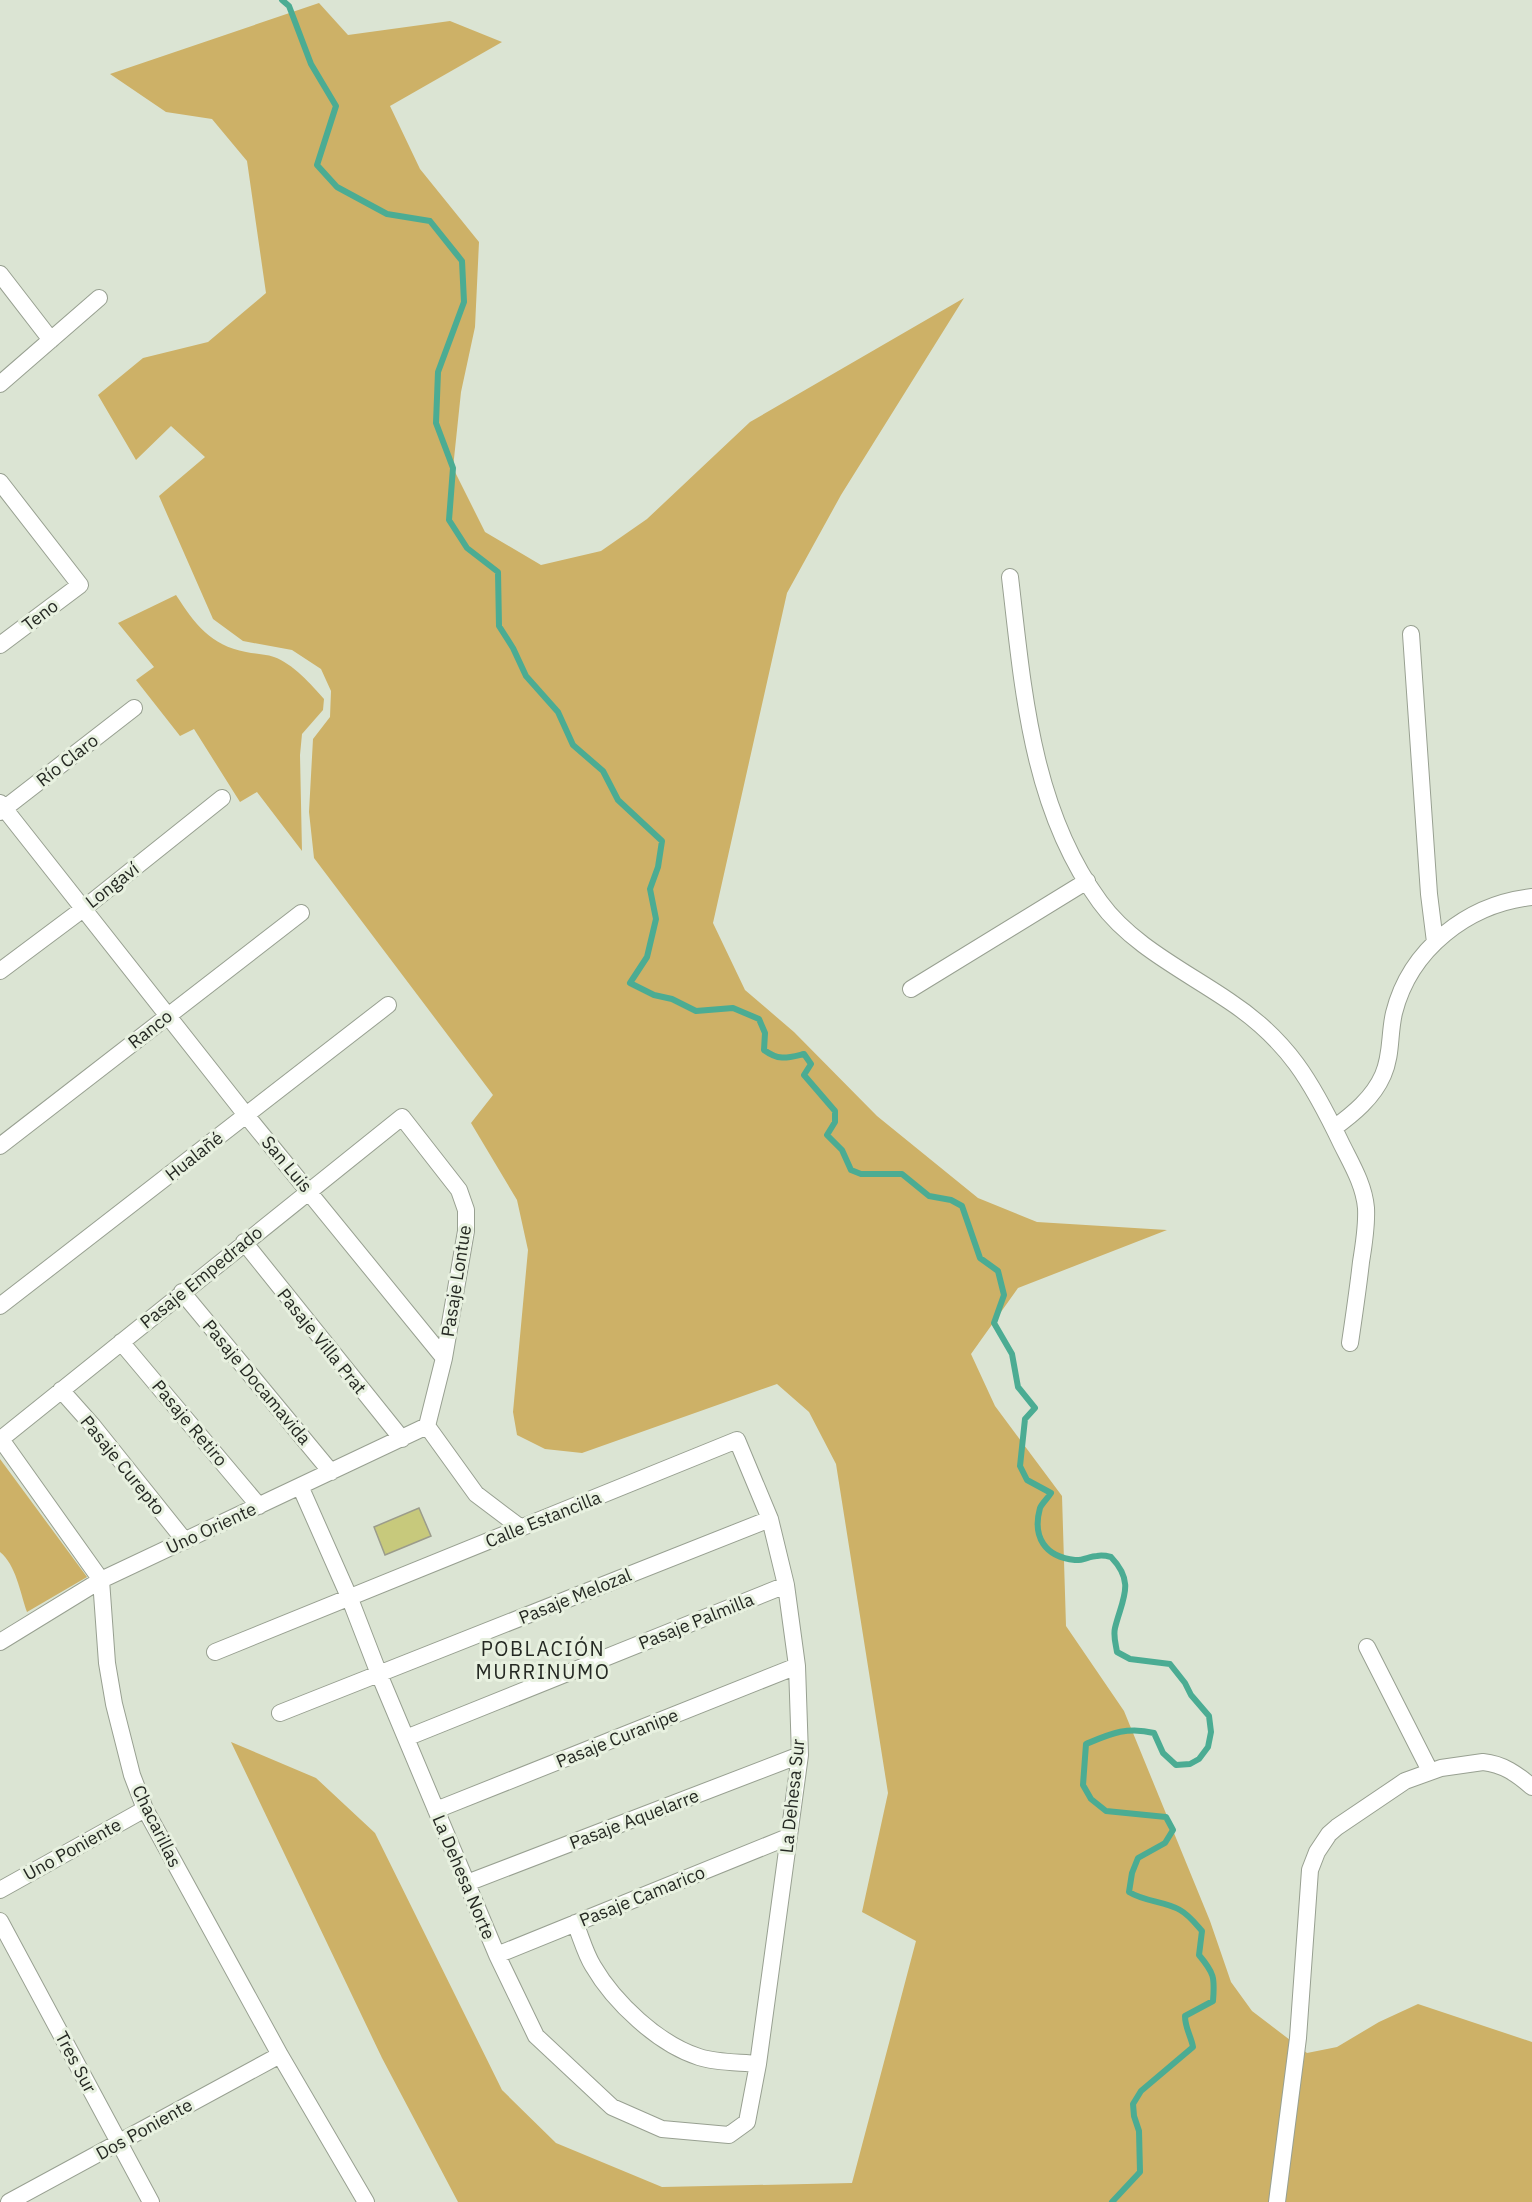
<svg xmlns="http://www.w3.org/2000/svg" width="1532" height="2202" font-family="'IBM Plex Sans',sans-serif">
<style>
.green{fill:#cdb167}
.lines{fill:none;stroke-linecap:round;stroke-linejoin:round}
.stream{stroke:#4bac93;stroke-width:6}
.building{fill:#c7c97c;stroke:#9b9c8b;stroke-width:1.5}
.minor-casing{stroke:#98a091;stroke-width:18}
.minor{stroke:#fff;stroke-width:16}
.labels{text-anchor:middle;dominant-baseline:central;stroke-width:6;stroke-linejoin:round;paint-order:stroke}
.street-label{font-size:18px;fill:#252923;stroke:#e8f1e0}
.neighbourhood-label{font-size:20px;letter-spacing:1.5px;fill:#252923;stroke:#e8f1e0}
</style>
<rect width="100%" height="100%" fill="#dbe4d3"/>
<path class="green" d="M319,3L348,35L450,21L502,42L390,106L420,169L479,242L475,327L461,392L453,468L485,532L541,565L601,551L647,519L750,422L964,298L841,495L787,593L713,923L745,990L794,1032L877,1116L978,1198L1037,1222L1167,1230L1018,1288L971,1354L995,1406L1062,1496L1066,1626L1124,1711L1210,1921L1231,1982L1252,2011L1307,2053L1337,2047L1379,2022L1418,2004L1532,2042V2202H458L382,2058L231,1742L316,1778L375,1833L502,2090L556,2143L662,2187L852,2183L916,1941L862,1912L888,1793L836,1464L809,1412L777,1384L582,1453L545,1449L517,1435L513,1412L528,1250L517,1200L471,1123L493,1095L314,858L309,812L313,739L330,717L331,691L321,669L292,650L243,641L213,619L159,496L205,457L171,426L136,460L98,395L143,358L208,342L266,293L247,161L212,119L166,112L110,74Z
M176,595C195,624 210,645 246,652C256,654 265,654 274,657C292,663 312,685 324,699L323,710L302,734L300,755L302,851L257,792L240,802L194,729L180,736L136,680L154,667L118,623Z
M0,1459L87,1577L27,1612C20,1592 16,1565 0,1552Z"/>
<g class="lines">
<path class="stream" d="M282,0L289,6L311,64L336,106L317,165L337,187L387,214L430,221L462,261L464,302L438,372L436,423L453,468L449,520L467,548L498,572L499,626L513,648L526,676L558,712L573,745L603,771L618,800L662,841L658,867L650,889L656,919L647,957L630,983L654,995L672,999L696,1011L733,1008L759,1019L765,1033L764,1050C779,1061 787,1058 804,1054L811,1064L804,1075L835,1111V1122L827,1135L842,1150L851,1170L861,1174H902L929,1196L951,1200L962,1206L980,1258L998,1271L1004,1295L994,1323L1012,1354L1018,1387L1035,1408L1025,1419L1020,1466L1027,1480L1051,1493C1048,1498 1042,1503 1040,1508C1032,1537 1045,1557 1075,1560C1082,1561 1090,1556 1097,1556C1102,1555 1107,1556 1111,1557C1136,1583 1122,1599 1115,1628C1113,1636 1116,1645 1117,1652L1130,1659L1170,1664L1185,1683L1191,1695L1209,1716L1211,1732L1208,1747L1199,1759L1190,1764L1176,1765L1163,1753L1154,1733C1127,1726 1110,1734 1086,1744L1083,1785L1091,1799L1106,1811L1166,1817L1173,1830L1165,1843L1138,1858L1132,1873L1129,1892C1145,1902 1165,1901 1180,1910C1189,1915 1195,1923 1202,1931L1199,1955C1214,1973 1215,1977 1213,2001L1185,2016C1185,2028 1191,2036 1193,2047L1141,2091L1133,2104L1134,2116L1139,2131L1140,2172L1112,2202"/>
</g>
<path class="building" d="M419,1508L431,1536L385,1555L374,1527Z"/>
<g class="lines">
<defs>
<path id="minor" d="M0,274L51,340
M0,384L99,298
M0,482L80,585L0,645
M1010,577C1023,688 1031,808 1100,902C1131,945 1185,971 1229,1001C1288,1040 1312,1082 1342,1145C1352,1165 1364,1185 1366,1208C1367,1226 1364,1244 1361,1262C1358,1289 1354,1316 1350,1343
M1411,634L1429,894L1435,942
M0,803L246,1115L444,1358L427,1426L476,1494L521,1528
M0,812L134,708
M0,971L83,909L222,798
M911,989L1087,881
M1334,1128C1353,1114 1373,1098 1383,1075C1392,1055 1389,1034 1394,1013C1410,949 1468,904 1532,897
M0,1146L301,913
M244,1242L402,1439
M182,1292L331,1472
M0,1306L388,1005
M121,1342L259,1506
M61,1390L93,1426L185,1541
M0,1438L101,1580L107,1663L114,1704L132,1775L145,1809L280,2055L366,2202
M1,1439L402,1117L459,1190L466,1210V1231L444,1358
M0,1642L101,1580L427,1426
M1367,1647L1430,1771
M215,1652L737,1440L770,1519L786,1585L797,1666L800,1755L758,2064L747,2122L729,2135L662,2129L612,2107L536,2036L497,1955L379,1674L350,1599L300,1486
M280,1713L770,1519
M406,1738L786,1585
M436,1810L797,1666
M467,1883L800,1755
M0,1890L145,1809
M0,1921L151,2202
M575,1923C581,1937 585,1953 593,1966C614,2002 658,2044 699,2057C717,2063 740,2062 758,2064
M497,1955L788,1837
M9,2202L280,2055
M1277,2202L1298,2038L1310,1870L1317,1852L1329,1834L1337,1827L1405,1781L1441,1768L1483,1762C1503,1764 1517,1774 1532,1787"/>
</defs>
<use href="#minor" class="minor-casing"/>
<use href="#minor" class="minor"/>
</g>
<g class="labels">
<g class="street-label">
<text transform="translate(40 615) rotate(-37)">Teno</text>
<text transform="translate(67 760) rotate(-38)">Río Claro</text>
<text transform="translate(112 885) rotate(-38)">Longaví</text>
<text transform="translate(150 1029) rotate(-38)">Ranco</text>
<text transform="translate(194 1156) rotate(-38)">Hualañé</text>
<text transform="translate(287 1164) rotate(50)">San Luis</text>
<text transform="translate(201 1277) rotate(-39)">Pasaje Empedrado</text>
<text transform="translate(456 1281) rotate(-81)">Pasaje Lontue</text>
<text transform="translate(322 1341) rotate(51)">Pasaje Villa Prat</text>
<text transform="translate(257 1382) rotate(50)">Pasaje Docamavida</text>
<text transform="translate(190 1423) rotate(50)">Pasaje Retiro</text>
<text transform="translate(123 1465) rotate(51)">Pasaje Curepto</text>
<text transform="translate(543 1519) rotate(-22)">Calle Estancilla</text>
<text transform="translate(211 1528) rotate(-25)">Uno Oriente</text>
<text transform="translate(575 1596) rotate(-22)">Pasaje Melozal</text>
<text transform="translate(696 1621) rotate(-22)">Pasaje Palmilla</text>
<text transform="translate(617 1738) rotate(-22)">Pasaje Curanipe</text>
<text transform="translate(792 1796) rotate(-84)">La Dehesa Sur</text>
<text transform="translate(634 1819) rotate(-21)">Pasaje Aquelarre</text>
<text transform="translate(157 1826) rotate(64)">Chacarillas</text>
<text transform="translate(72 1849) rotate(-29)">Uno Poniente</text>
<text transform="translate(464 1877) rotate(67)">La Dehesa Norte</text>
<text transform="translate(642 1896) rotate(-22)">Pasaje Camarico</text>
<text transform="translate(76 2062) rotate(62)">Tres Sur</text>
<text transform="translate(144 2129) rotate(-29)">Dos Poniente</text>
</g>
<g class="neighbourhood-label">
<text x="543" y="1648">POBLACIÓN<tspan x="543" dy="23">MURRINUMO</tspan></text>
</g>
</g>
</svg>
